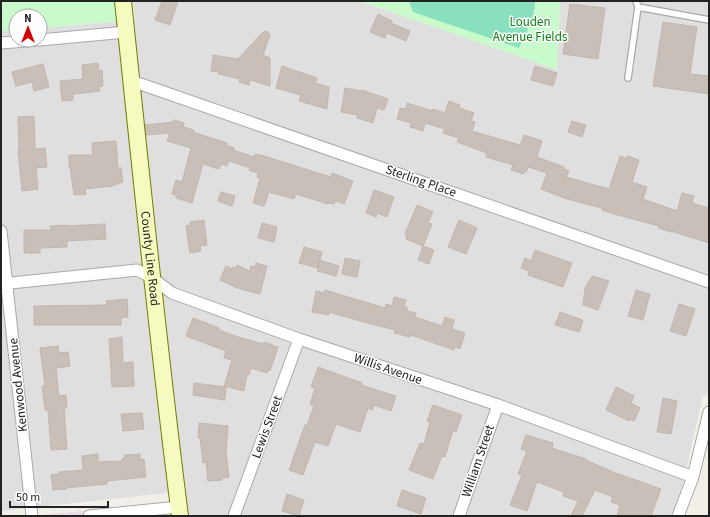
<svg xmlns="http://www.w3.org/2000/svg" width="710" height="517" font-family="'Source Sans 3',sans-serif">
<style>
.residential{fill:#e0dfdf}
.industrial{fill:#ebdbe8}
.park{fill:#c8facc}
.pitch{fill:#88e0be}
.building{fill:#c7bfb8;stroke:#c4b6ab}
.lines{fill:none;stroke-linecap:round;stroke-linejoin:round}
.lane-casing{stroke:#a9a9a9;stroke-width:8}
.street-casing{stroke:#a9a9a9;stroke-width:13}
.secondary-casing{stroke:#707d05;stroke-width:18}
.lane{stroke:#fff;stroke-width:5.5}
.street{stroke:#fff;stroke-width:11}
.secondary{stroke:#f7fabf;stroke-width:16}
.labels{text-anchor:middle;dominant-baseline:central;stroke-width:3;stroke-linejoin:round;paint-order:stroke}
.park-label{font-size:13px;fill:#0c8416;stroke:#fff}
.street-label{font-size:13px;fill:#222;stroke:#fff}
</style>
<rect width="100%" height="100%" fill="#f2efe9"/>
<path class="residential" d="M133,1H360L557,69L560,1H709V396L703,395L683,484L671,516H188L185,491L1,511V31L16,30V40H40V28L135,20Z"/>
<path class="industrial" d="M101,509V516H32Z"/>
<path class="park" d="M1,1H115L117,21L40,28V16H16V30L1,31Z
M360,1H560L557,70Z"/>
<path class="pitch" d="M409,1H535C535,18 526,33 519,48L413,12Z"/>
<path class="building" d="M162,1H178L170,25L155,20Z
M570,4L605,8L598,59L563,54Z
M378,14L392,21L391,23L410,31L406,41L387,33L385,38L370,32Z
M663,22L697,27L690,74L709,76V94L653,86Z
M264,31L268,32L270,35L263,55L270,58V86L250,80L249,85L239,82L240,79L218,74L219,72L211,71L213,55L238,59Z
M98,63L99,71L102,70L103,86L99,87L100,91L75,94H73V100L62,101L60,81L83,79L82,65Z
M43,64L49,87L34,91L32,82L16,86L12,72Z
M282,66L317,78L315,83L329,87L327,109L299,101L301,95L276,88Z
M535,66L557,73L553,86L531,80Z
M345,88L362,91V90L388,99L384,110L377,108L373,123L357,118V115L341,112Z
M449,101L460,105L459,108L474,113L471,121L475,122L472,131L520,145L524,135L542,141L537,157L564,167V169L569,171L566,177L609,189L620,156L627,159V156L639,160L632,182L647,187L643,199L677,211L682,193L694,196L692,203L709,208V243L671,231V232L658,228L659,226L614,214L602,210V208L567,199L541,189L547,173L528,167L526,172H524L523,174L511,170L513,165L486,157L487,153L457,142L459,138L443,133L445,129L425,123L423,131L410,127L411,123L397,119L400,108L406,109L407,103L433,111V109L445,113Z
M34,116L35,149L45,148L47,167L36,168L38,189L22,191L18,151H19L18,117Z
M174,120L184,123L183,127L194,130L193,132L227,143L226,145L234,148L233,150L254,157L255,154L264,156L331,177L332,173L353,181L344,204L335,201L334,204L329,203L328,204L296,194L294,199L269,192L264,206L253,203L260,178L257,177L258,173L249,170L250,168L229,161L227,166L221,164L219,169L203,164L192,203L176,198V195L172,194L176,180L182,182L191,148L167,141L170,133L146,135L145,125L173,122Z
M572,121L586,125L582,137L568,132Z
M116,141L118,168H121L123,182L112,186L85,189L86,194L74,195L70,167H69V155H93L92,143Z
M374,190L394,197L387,217L377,213L376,217L366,213Z
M221,192L235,196L232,206L218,201Z
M417,205L433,212L428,223L432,224L423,246L406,239L407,235L405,234Z
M204,220L207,245L200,246L201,251L190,253L186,226L190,225V222Z
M459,220L477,228L466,254L448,247Z
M262,223L277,227L274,242L258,238Z
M105,224L106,239L67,241V247L40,248V253H24V230H51L50,226L66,225V226Z
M423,246L434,250L429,264L418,260Z
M304,247L322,252L318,268L299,263Z
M535,250L572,263L563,287L528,275L529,271L521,268L525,258L531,261Z
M345,258L360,261L357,277L342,274Z
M320,260L339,266L336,276L317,271Z
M256,263L267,266L260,294L237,288L220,280L226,266L232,269L233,267L235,268L237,265L250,271L251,266L255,267Z
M592,276L609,281L598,310L583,305L585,288Z
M325,290L385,308L386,304L392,306L394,297L406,300L404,307H407V311L416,313L415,317L442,326L445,317L454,320L452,329L465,333L460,349L455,347L454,350L411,335L410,337L394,333L395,330L367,323L329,312V315L312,312L316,291L324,293Z
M636,290L650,294L643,320L628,316Z
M127,299L128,317L121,318V325H34V306L107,305L106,301Z
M679,304L695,309L686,336L670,331Z
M560,312L583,320L579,332L555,325Z
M193,318L219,328V330L238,337L263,344L264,342L278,347L270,371L268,370L267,373L251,368L249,375H247L244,391L224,386L232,360L224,358L226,351L186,336Z
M122,337L123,363L133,362L134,386L112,387L109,339Z
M58,346L59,353L68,352L70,366L56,368L59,396L66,395L67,408H64L67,449L51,450L48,410H45L42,386H45L40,348Z
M318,367L362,383L361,385L396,396L391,411L374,405L372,410L368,408L360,432L336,424L328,446L315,442L303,475L289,470L305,425H307L314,406L310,404L315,388L311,387Z
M194,383L226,387L225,400L193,395Z
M616,387L634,396L631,403L640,408L634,421L629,419V421L606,410Z
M663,398L677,401L671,434L657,432Z
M433,405L462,415L456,432L453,430L445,457L442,456L433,479L409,470L420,443L424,444L430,422L427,421Z
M142,413L144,429L123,431L121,414Z
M199,423L228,426L226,453L229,477L222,478V480L208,481L206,462L203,463L200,438H198Z
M526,435L553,443L552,448L586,459V460L613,472L661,489L651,516H617L620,505L611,502L613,497L595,490L582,516H571L578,501L563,496L564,492L537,482L527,511L510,505L522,475L518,474L527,451L521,449Z
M98,454V462L122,461V458H125V455L140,454V460L144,459L146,477L107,481V484L66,488V489L53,490L51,475L59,474V472L83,470L82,456Z
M402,490L426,498L421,514L397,506Z
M287,494L304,500L299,516L282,511Z"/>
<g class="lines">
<defs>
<path id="lane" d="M636,1L638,7L709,20
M628,78L638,7"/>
<path id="street" d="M40,40L126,32
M1,43L38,40
M132,81L709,282
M1,231L32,516
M1,284L137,270L151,277L172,293L299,339L498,405L693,477
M89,516L179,507
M234,516L299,339
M459,516L498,405
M678,516L693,477L709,412"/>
<g id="secondary">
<path id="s1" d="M123,1C141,173 158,345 180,516"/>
</g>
</defs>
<use href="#lane" class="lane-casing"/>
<use href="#street" class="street-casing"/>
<use href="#secondary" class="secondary-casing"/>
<use href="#lane" class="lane"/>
<use href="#street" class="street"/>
<use href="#secondary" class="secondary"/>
</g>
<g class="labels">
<g class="park-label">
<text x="530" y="22">Louden<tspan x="530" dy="15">Avenue Fields</tspan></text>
</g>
<g class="street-label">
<text transform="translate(421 181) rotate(19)">Sterling Place</text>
<text stroke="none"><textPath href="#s1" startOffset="259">County Line Road</textPath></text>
<text transform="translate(388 369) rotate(19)">Willis Avenue</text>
<text transform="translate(18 385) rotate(-96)">Kenwood Avenue</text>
<text transform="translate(267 427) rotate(-70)">Lewis Street</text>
<text transform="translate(478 461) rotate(-71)">William Street</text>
</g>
</g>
<rect width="710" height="517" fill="none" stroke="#222222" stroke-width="4"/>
<g transform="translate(28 28)"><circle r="19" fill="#ffffff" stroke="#a7a7a7"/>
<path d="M0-3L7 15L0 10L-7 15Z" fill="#d40000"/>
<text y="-6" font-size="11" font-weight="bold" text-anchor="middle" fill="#222222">N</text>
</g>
<path d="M10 501v6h98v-6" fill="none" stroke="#222222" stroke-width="2"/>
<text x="16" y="501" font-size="12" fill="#222222" stroke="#ffffff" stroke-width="3" paint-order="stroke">50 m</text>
</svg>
